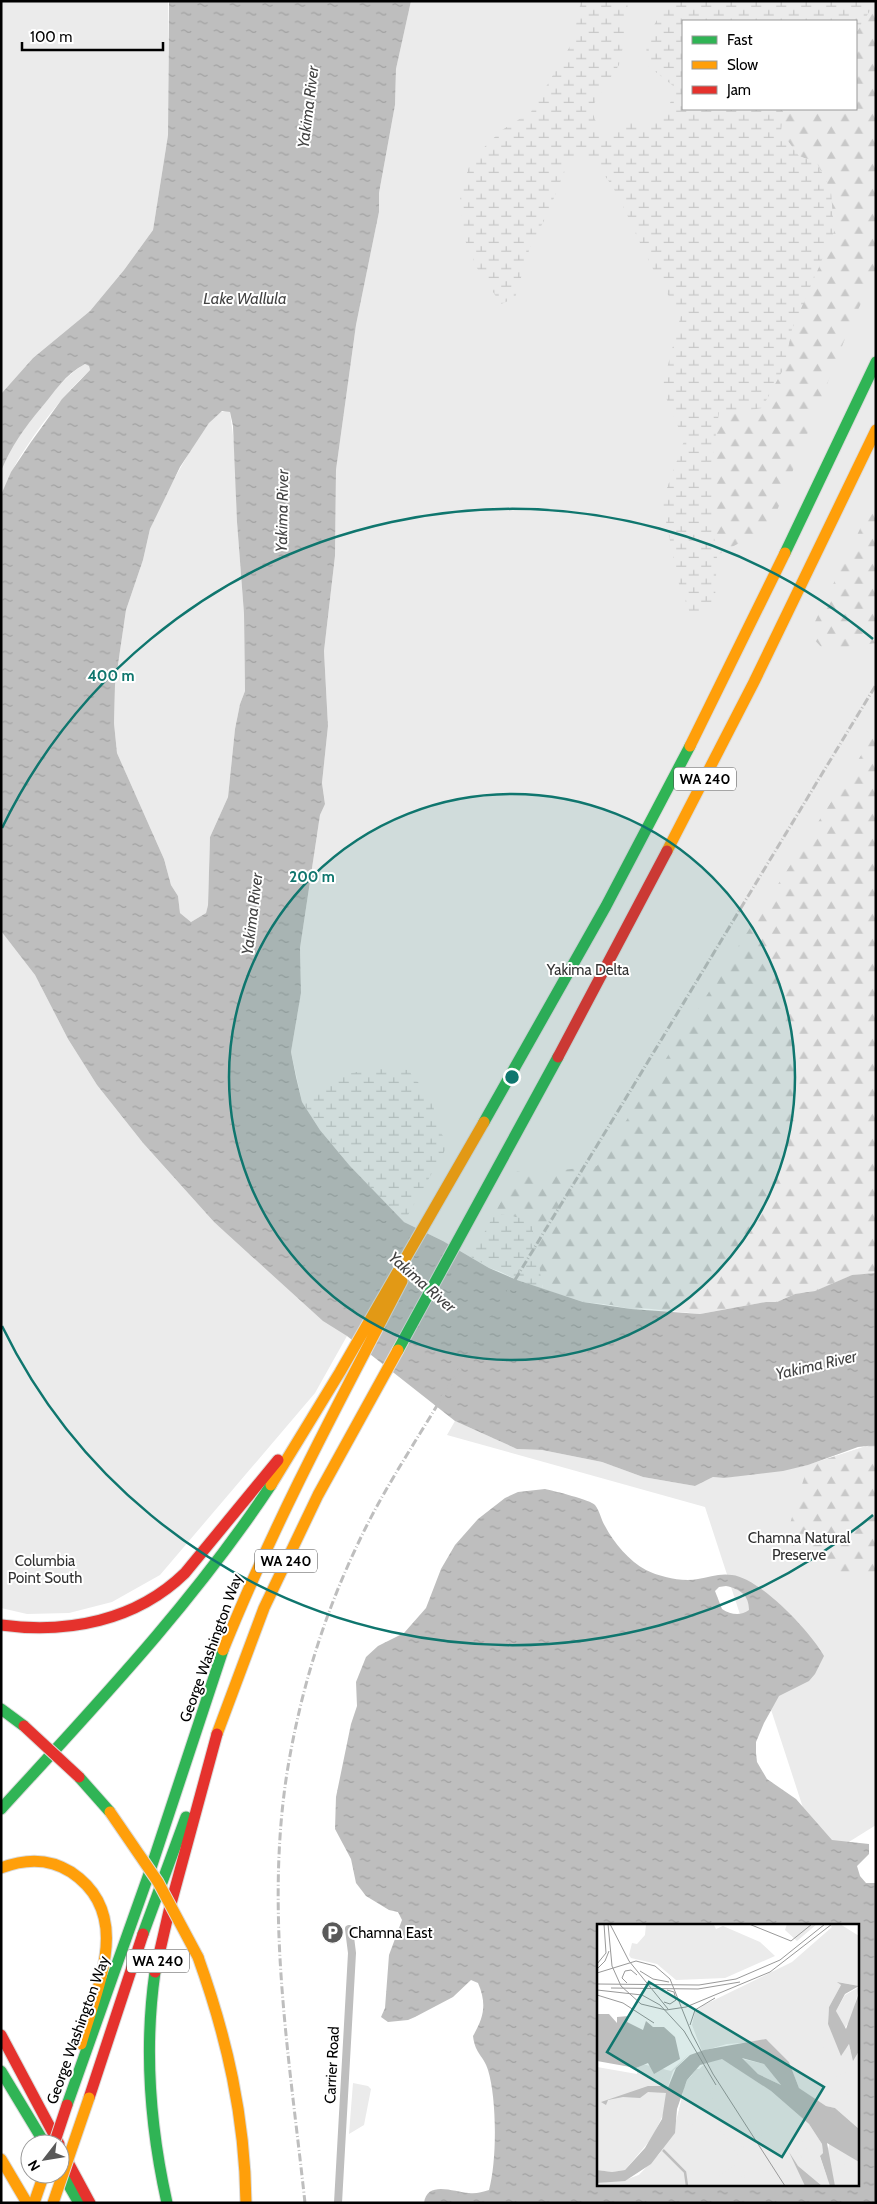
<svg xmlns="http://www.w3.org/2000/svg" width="877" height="2204" font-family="Cabin,sans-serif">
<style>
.green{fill:#ebebeb;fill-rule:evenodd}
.forest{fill:url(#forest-firs)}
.wetland{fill:url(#wetland-marsh)}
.water{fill:url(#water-ripples);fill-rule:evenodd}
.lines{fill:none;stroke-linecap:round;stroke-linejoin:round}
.fast-casing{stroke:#dbdbdb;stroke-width:13}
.slow-casing{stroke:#dbdbdb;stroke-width:13}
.jam-casing{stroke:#dbdbdb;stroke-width:13}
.street{stroke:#bebebe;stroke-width:8}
.fast{stroke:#30b455;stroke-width:11}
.slow{stroke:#ff9f0a;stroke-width:11}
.jam{stroke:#e5322d;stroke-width:11}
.rail{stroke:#bebebe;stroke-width:3;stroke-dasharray:8 2.5 1 2.5;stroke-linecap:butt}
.slow-bridge-casing{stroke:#dbdbdb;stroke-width:13;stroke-linecap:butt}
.jam-bridge-casing{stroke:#dbdbdb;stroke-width:13;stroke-linecap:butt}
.slow-bridge{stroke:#ff9f0a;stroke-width:11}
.jam-bridge{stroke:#e5322d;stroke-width:11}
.ring{fill:none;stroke:#0f766e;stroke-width:2.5}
.labels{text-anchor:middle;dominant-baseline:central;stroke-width:4;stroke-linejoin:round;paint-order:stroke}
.shield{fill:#fff;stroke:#4c4c4c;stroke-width:1}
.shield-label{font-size:14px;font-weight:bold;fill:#000}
.park-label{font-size:15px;fill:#323232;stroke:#fff}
.street-label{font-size:15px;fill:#000;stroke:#fff}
.poi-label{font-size:15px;fill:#000;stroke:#fff;text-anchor:start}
.water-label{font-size:16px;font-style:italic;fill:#434343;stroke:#fff}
.inset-river{fill:none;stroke:#bebebe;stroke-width:2.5}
.inset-road{fill:none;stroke:#999;stroke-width:1}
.view{fill:#0f766e;fill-opacity:0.15;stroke:#0f766e;stroke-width:2.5}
.inset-edge{fill:none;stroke:#000;stroke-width:2.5}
.centre{fill:#0f766e;stroke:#fff;stroke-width:2.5}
.ring-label{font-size:15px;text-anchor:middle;font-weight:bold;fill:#0f766e;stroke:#fff;stroke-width:4;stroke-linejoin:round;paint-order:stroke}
</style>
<defs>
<pattern id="forest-firs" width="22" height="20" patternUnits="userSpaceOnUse" patternTransform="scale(1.25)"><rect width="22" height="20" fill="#ebebeb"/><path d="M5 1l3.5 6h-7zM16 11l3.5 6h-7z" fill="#c8c8c8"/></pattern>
<pattern id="wetland-marsh" width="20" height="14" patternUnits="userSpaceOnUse" patternTransform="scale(1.25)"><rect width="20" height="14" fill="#ebebeb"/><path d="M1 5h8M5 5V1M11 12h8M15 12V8" fill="none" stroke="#c8c8c8"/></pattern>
<pattern id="water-ripples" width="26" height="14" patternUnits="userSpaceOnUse" patternTransform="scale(1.25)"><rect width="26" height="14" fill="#bebebe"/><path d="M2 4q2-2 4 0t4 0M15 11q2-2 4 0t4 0" fill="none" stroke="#a2a2a2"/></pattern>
</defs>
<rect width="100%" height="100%" fill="#fff"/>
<path class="green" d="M1,1H168V135L153,230L124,270L90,311L33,358L1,394Z
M411,1H876V1273L852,1275L815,1291L795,1294L777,1302L631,1309L604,1304L489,1268L443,1241L404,1222L350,1166L302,1102L291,1052L301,993L300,948L320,815L325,803L322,783L328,726L324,651L335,556L336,470L356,325L379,212V193L395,105L396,69ZM683,21H856V109H683Z
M85,364L89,366L90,370C62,396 38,428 18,460C11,471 9,486 1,495C1,487 0,479 1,472C6,445 61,376 85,364Z
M226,411L230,412L235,451L237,522L244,614L245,691L240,704L235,729L228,797L210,837L208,905L206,913L191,922L180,913L178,896L171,885L164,859L117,753L114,723L115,685L126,610L143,560L150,529L164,497L190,451L209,423L217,413Z
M1,931L35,975L68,1039L97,1085L143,1143L214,1222L347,1336L315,1393L160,1575L112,1602L69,1613L27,1614L1,1608Z
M455,1421L517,1449L542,1450L602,1462L643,1477L695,1486L713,1477L724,1478L808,1465L876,1443V1825L820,1860L705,1507L447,1435Z
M353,2083L368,2086L371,2089L364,2125L349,2134Z"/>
<path class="forest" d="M876,3V273L850,326L771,526L717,555C710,507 712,460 719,411L738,412L783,368L792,329L834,232L817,163L799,156L781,132L783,110L856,109V33Z
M876,496V643L824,650L809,634Z
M876,732V1273L852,1275L815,1291L795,1294L777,1302H766L700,1314L583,1302L543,1289L531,1220L495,1213L517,1171L537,1173L597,1166Z
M876,1443V1470L871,1479L876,1484V1574L836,1575L785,1540L808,1465Z"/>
<path class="wetland" d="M581,1H628L624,42L619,65L591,108L597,125L605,135L617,132L632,122L649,124L666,111L677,89L647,65L646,39L668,1H876L856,33V21H683V109H787L783,110L781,132L799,156L817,163L831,191L834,232L792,329L784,368L762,408L738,412H719L713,455V529L717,555L715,599L699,616L690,613L679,584L662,502L684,441L662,388L681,315C667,294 655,274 644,251C624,211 616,178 578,149L566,168L547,215L530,247L515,298L501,304L477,268L464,238L460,196L471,160L502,130L531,112L572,43Z
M374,1069L408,1070L431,1098L439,1129L448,1145L404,1222L350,1166L320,1130L302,1102L334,1076Z
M495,1213L531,1220L543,1289L517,1280L471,1257Z"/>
<path class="water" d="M169,1H411L396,69L395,105L379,193V212L356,325L336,470L335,556L324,651L328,726L322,783L325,804L320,815L300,948L301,993L291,1052L296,1077L302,1102L320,1130L350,1166L404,1222L443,1241L489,1268L517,1280L583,1302L631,1309L700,1314L766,1302H777L795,1294L815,1291L852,1275L876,1273V1445L858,1447L808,1465L783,1471L724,1478L713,1477L695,1486L643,1477L602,1462L542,1450L517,1449L455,1421L347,1336L323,1321L214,1222L143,1143L97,1085L68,1039L35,975L1,931V495L11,472L31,442L62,399L90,370L89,366L85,364C65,374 54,393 41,408C24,428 11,447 1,471V394L33,358L90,311L124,270L153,230L168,135ZM222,411L230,412L233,426L237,522L244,614L245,691L240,704L235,729L228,797L210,837L208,905L206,913L191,922L180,913L178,896L171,885L164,859L117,753L114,723L115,685L126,610L143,560L150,529L180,467L209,423Z
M545,1489C554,1491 591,1500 595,1505C600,1511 601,1520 605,1526C614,1543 629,1561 646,1570C660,1577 682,1582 698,1579C709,1577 720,1573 732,1575C760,1578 811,1632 824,1656L815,1674L809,1681L779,1696L764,1723L756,1742V1753L757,1762L767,1779L796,1799L832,1840L869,1844V1854L857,1866L860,1876L866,1883H876V2203H424C427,2180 454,2192 469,2193C476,2194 482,2192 489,2190C497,2161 497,2099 488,2070C484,2056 475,2054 473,2036C484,2017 487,2004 478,1983L471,1980L453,1997L415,2017L408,2020L388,2022L381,2017L385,2008L389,1955L402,1920L398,1912L389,1910L366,1896L356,1883L351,1859L335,1829L336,1797L351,1724L357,1706L356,1682L366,1657L378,1646L404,1633L426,1608L441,1569L455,1545L478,1519L505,1498L518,1492ZM726,1586C740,1589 749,1595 749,1610C741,1616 731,1615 722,1609L715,1591L719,1587ZM598,1925H858V2185H598Z"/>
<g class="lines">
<defs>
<path id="fast" d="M785,553L876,362
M484,1122L606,906L690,746
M398,1350L558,1057
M1,1709L24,1726
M79,1777L110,1812
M1,1809C96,1705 193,1603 271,1485
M143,1934L186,1817
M155,1972C144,2049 150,2127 167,2203
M1,2071L45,2144
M67,2105L150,1871L223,1650
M60,2170L79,2203"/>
<path id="slow" d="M690,746L785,553
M667,851L754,682L876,430
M271,1485L340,1372L484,1122
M223,1650C274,1523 339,1402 402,1281
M217,1734L264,1608L318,1495L398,1350
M1,1868C24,1859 49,1858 71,1872C134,1914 97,1986 81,2044
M198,1957C227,2038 245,2117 246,2203
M1,2159L27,2203
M34,2203L44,2174"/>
<path id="jam" d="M558,1057L667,851
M1,1625C67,1634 136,1621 185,1573L278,1460
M155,1972L169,1911L217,1734
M1,2035L59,2144
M89,2098L143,1934
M63,2153L90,2203"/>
</defs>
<use href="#fast" class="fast-casing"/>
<use href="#slow" class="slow-casing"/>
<use href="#jam" class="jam-casing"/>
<path class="street" d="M338,2203L352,1953L349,1929"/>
<use href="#fast" class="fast"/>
<use href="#slow" class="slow"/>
<use href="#jam" class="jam"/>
<path class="rail" d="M305,2203C289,2053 262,1900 291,1750C304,1681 325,1614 355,1550C378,1499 409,1452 438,1404C474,1347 509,1290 544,1232C656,1050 765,867 876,685"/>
<defs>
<path id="slow-bridge" d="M110,1812L158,1882L198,1957
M53,2203L89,2098"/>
<path id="jam-bridge" d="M24,1726L79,1777
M54,2144L67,2105"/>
</defs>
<use href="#slow-bridge" class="slow-bridge-casing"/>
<use href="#jam-bridge" class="jam-bridge-casing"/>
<use href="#slow-bridge" class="slow-bridge"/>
<use href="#jam-bridge" class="jam-bridge"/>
</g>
<circle cx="512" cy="1077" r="283" fill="#0f766e" fill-opacity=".12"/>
<g class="ring">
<circle cx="512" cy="1077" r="283"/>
<path d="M873 1515A567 567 0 0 1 2 1326M2 828A567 567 0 0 1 873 639"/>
</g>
<defs>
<symbol id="parking-disc" viewBox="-11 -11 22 22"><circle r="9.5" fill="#595959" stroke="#fff"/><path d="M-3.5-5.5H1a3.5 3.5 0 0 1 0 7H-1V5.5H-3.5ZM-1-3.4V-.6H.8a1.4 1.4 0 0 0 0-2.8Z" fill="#fff"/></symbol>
</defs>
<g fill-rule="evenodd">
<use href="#parking-disc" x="320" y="1920" width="25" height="25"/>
</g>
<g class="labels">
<g class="shield">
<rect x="674" y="767.5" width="62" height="23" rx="4"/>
<rect x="255" y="1549.5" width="62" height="23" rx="4"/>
<rect x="127" y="1949.5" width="62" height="23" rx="4"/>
</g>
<g class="shield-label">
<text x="705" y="779">WA 240</text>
<text x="286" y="1561">WA 240</text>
<text x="158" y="1961">WA 240</text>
</g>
<g class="park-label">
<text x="588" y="970">Yakima Delta</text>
<text x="799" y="1538">Chamna Natural<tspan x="799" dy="17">Preserve</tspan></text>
<text x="45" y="1561">Columbia<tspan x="45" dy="17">Point South</tspan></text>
</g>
<g class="street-label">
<text transform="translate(211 1648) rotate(-70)">George Washington Way</text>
<text transform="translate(78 2030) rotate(-70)">George Washington Way</text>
<text transform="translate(332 2065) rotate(-87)">Carrier Road</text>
</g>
<g class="poi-label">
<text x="349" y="1933">Chamna East</text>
</g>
<g class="water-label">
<text transform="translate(308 107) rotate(-83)">Yakima River</text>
<text x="245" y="298">Lake Wallula</text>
<text transform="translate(282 511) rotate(-89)">Yakima River</text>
<text transform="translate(252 914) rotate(-83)">Yakima River</text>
<text transform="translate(422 1282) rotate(41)">Yakima River</text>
<text transform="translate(816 1365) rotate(-13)">Yakima River</text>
</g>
</g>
<g transform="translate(597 1924)">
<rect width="262" height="262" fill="#fff"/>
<path d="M49,0H110L117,1L119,5L126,2L163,18L178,32L128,54L79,56L60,40L34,34L32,31L35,19L40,20L48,11ZM190,0H220L200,17L188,6ZM230,0H243L262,12V62L241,58L244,61L232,83L231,100L257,131L262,127V205L238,184L229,182L202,164L192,138L171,117L130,120L105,127L95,101L98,88L107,81L195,38L235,3ZM262,63L255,94L247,105L239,87L248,71ZM92,130L76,147L71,162L0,246V143L40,150L41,139L74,147ZM125,134L174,167L212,200L225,220L226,229L223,233L233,262H0V259L29,256L42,251L63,229L79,197L90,156L111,137ZM145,135L167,140L184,161L161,150ZM233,218L262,238V262H238L230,228Z" fill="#ebebeb"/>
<path d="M141,66L144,82L132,83L127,77L129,72ZM99,145H107L110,148L106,155L134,210L111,193L80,196L87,163ZM68,152L72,157L67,189L55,214L28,246L15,248L0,246V168L32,160H53ZM51,162H68L69,169L51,168L43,174L26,173L5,180L12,175ZM149,194L160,201L163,210L181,220L186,240L192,241L201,262H192L149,199ZM138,197L152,218L149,224L144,222L134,203ZM107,200L118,203L130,213L141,232L120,253L141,239H148L142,262H0V259H20L42,251L66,227L80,201ZM150,243L156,254L160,262H145Z" fill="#ebebeb" fill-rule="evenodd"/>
<path d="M231,100L244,132L252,120L256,141L251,148L232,155L231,142L228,140L224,144V140L227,120L233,119ZM262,135V183H260L249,168ZM179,188L190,190L197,206L206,218L215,209L209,225L216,235L222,254H231L233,262L221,260L218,253L201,242L193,228L196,240L211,262H201L192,241L189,245L185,243L187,235L181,220L169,218L159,204L160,200L145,189L156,192L170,202H188ZM188,205L208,229L209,241L193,213L187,211ZM240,240L253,241L257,248L261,245V262H250L245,258V262H238L233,243Z" fill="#ebebeb" fill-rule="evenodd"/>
<path d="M240,58L262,62L248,70L239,87L249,105L262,69V127L256,137L252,120L244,132L231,100L232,83L244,61ZM0,90H12L20,99V93L32,92L30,98L46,106L49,97L56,103H67L78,113L83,135L57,150L51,139L39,144L0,137ZM169,115L192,138L202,164L229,182L238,184L262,205V238L230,219L238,262H233L223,232L226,229L225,220L212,200L174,167L125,135L103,141L90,156L80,185L78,209L54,240L28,257L0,259V246L15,248L28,246L48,224L65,195L69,169L51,168L43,174L26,173L11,176L9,181L4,178L51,162H68L70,166L79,144L93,131L107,126ZM145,134L167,140L184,161L161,150ZM192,228L201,242L225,262H208Z" fill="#bebebe" fill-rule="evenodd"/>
<path class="inset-river" d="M66,226L88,248L90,262"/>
<path class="inset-road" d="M11,0L15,42L24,62L44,80L69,86L89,83L173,48L235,0M13,0L32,37L71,85M152,0L194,17L215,0M0,40L9,29L7,0M0,45L8,37L12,27M43,47L56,55L72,58M0,49L39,37L58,42L73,55L95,110L116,150L188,262M30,59L25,54L28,47L34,46L40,51M0,60L102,61L139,55L183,36L228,0M14,64L101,65L143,58M0,66L45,71L63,81L87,107L119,161M0,71L26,79L57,99M67,78L73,80L79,76L77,68L70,66M93,101L98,86L118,74"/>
<path class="view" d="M52,58L227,163L185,233L10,128Z"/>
<rect width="262" height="262" class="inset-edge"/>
</g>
<circle cx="512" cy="1077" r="8" class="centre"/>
<g class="ring-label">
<text x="111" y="681">400 m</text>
<text x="312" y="882">200 m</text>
</g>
<rect width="877" height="2204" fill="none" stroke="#000000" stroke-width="5"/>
<rect x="682" y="20" width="175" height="90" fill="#ffffff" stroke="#999999"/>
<rect x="692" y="36" width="25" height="8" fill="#30b455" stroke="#999999"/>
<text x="727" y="45" font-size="15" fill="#000000">Fast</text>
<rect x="692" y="61" width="25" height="8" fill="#ff9f0a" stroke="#999999"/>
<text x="727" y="70" font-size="15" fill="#000000">Slow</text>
<rect x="692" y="86" width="25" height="8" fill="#e5322d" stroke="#999999"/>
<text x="727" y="95" font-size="15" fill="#000000">Jam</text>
<g transform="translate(45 2159) rotate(239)"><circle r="24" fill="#ffffff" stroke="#999999"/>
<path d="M0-4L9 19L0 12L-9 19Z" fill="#595959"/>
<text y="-8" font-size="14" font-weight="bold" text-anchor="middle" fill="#000000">N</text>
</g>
<path d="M22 42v8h141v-8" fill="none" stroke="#000000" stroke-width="2.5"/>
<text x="30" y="42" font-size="15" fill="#000000" stroke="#ffffff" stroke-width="4" paint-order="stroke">100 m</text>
</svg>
